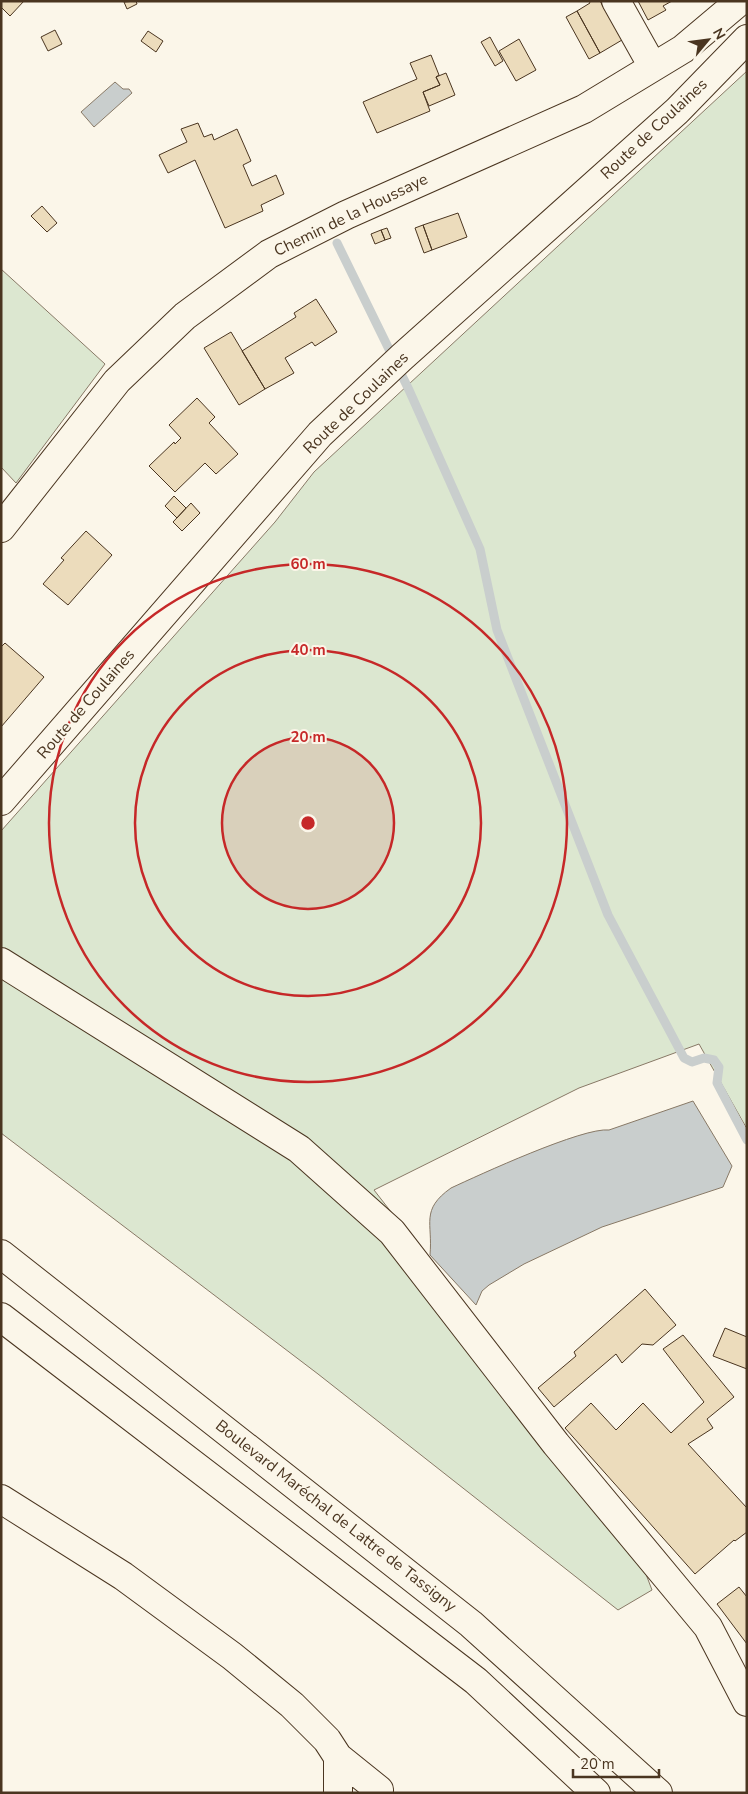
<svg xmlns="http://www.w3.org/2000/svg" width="748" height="1794" font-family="'Nunito Sans',sans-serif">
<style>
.green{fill:#dce7d0;stroke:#887966}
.water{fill:#c9cecd;stroke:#887966}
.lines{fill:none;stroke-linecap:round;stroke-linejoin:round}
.stream{stroke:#c9cecd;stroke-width:9}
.building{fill:#ecdcbc;stroke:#4a3520}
.minor-casing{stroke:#4a3520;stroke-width:30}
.highway-casing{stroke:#4a3520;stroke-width:30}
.minor{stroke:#fbf6e9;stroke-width:28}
.highway{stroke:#fbf6e9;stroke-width:28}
.ring{fill:none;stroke:#c62828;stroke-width:2.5}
.labels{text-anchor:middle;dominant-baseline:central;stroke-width:4;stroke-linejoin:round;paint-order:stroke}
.street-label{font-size:16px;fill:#4a3520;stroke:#fbf6e9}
.centre{fill:#c62828;stroke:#fbf6e9;stroke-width:2.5}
.ring-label{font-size:15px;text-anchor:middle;font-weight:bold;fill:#c62828;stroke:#fbf6e9;stroke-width:4;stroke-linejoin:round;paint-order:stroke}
</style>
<rect width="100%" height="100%" fill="#fbf6e9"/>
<path class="green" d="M747,71V1129L699,1044L579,1088L374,1190L620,1506L652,1590L618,1610L318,1374L1,1133V831L275,522L314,472Z
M1,269L105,364L16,483L1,467Z"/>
<path class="water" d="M115,82L123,89H129L132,93L94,127L81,112Z
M693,1101L732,1166L723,1187L602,1227L524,1264L489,1285L482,1291L476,1305L430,1255C433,1223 420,1210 451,1188C479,1175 583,1127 609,1130Z"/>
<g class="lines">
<path class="stream" d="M337,243L409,390L480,549L497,630L608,915L684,1058L692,1062L704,1058L714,1060L719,1067L717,1083L747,1140"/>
</g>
<path class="building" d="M1,1H24L10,16L1,7Z
M136,1L137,4L127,9L124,2Z
M589,1H600L622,40L600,53L577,11L590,3Z
M638,1H672L663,6L666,10L648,20Z
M577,11L600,53L589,59L566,17Z
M55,30L62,44L48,51L41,37Z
M148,31L163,41L156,52L141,41Z
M490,37L503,61L495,66L481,42Z
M519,39L536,70L516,81L499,51Z
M431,55L439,75L436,77L440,85L423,92L430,111L377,133L363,102L417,79L410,63Z
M446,73L455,95L429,106L423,92L440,85L436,77Z
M198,123L204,137L212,134L214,140L237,129L251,161L243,165L252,186L276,175L284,194L261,205L263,211L225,228L195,160L168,173L159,155L187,142L181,129Z
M42,206L57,223L47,232L31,216Z
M458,213L467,237L432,250L423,225Z
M423,225L432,250L424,253L415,228Z
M387,228L391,238L385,240L381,230Z
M381,230L385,240L375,244L371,234Z
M316,299L337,332L315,346L312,342L285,358L294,373L265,389L242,351L296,317L294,313Z
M231,332L265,389L239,405L204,348Z
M197,398L215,417L209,423L238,454L216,474L205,463L175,492L149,466L174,442L175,444L181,438L169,425Z
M174,496L186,508L177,518L165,506Z
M191,503L200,513L182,531L173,522Z
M86,531L112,555L68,605L43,584L64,560L61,558Z
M5,643L44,677L1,727V647Z
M645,1289L676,1325L653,1345L642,1344L622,1363L616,1354L554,1407L538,1388L576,1356L574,1352Z
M725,1328L747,1337V1369L713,1356Z
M683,1335L734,1397L707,1419L713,1428L688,1444L747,1508V1532L735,1541L734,1540L695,1574L565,1428L591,1403L616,1430L643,1403L671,1433L704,1402L663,1349Z
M739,1587L747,1597V1644L717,1604Z"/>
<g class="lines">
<defs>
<path id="minor" d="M616,1L653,67
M1,528L117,381L185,316L269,254L346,215L584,109L683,49L740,1
M1,801L320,434L402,357L677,111L747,39
M1,962L299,1149L392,1232L556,1444L708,1627L747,1702
M1,1499L123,1576L232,1656L292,1705L327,1740L338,1757L379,1790
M338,1793V1757"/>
<path id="highway" d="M1,1254L471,1624L658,1793
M1,1317L476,1681L596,1793"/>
</defs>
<use href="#minor" class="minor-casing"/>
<use href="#highway" class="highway-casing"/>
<use href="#minor" class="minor"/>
<use href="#highway" class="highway"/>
</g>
<circle cx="308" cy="823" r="86" fill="#c62828" fill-opacity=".12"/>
<g class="ring">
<circle cx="308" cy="823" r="86"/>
<circle cx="308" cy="823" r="173"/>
<circle cx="308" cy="823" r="259"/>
</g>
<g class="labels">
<g class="street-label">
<text transform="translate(654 129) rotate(-43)">Route de Coulaines</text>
<text transform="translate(351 215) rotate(-26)">Chemin de la Houssaye</text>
<text transform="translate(356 403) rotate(-44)">Route de Coulaines</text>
<text transform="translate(86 704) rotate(-49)">Route de Coulaines</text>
<text transform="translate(336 1516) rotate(38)">Boulevard Maréchal de Lattre de Tassigny</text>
</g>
</g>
<circle cx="308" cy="823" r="8" class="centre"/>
<g class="ring-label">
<text x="308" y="569">60 m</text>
<text x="308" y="655">40 m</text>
<text x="308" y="742">20 m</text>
</g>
<rect width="748" height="1794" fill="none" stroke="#4a3520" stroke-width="5"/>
<g transform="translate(708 40) rotate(61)" stroke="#fbf6e9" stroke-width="4" paint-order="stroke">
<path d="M0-4L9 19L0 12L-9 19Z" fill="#4a3520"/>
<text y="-8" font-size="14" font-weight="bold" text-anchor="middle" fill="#4a3520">N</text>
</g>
<path d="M573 1769v8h86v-8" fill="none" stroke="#4a3520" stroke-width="2.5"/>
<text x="580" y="1769" font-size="15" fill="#4a3520" stroke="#fbf6e9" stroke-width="4" paint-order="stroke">20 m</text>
</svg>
